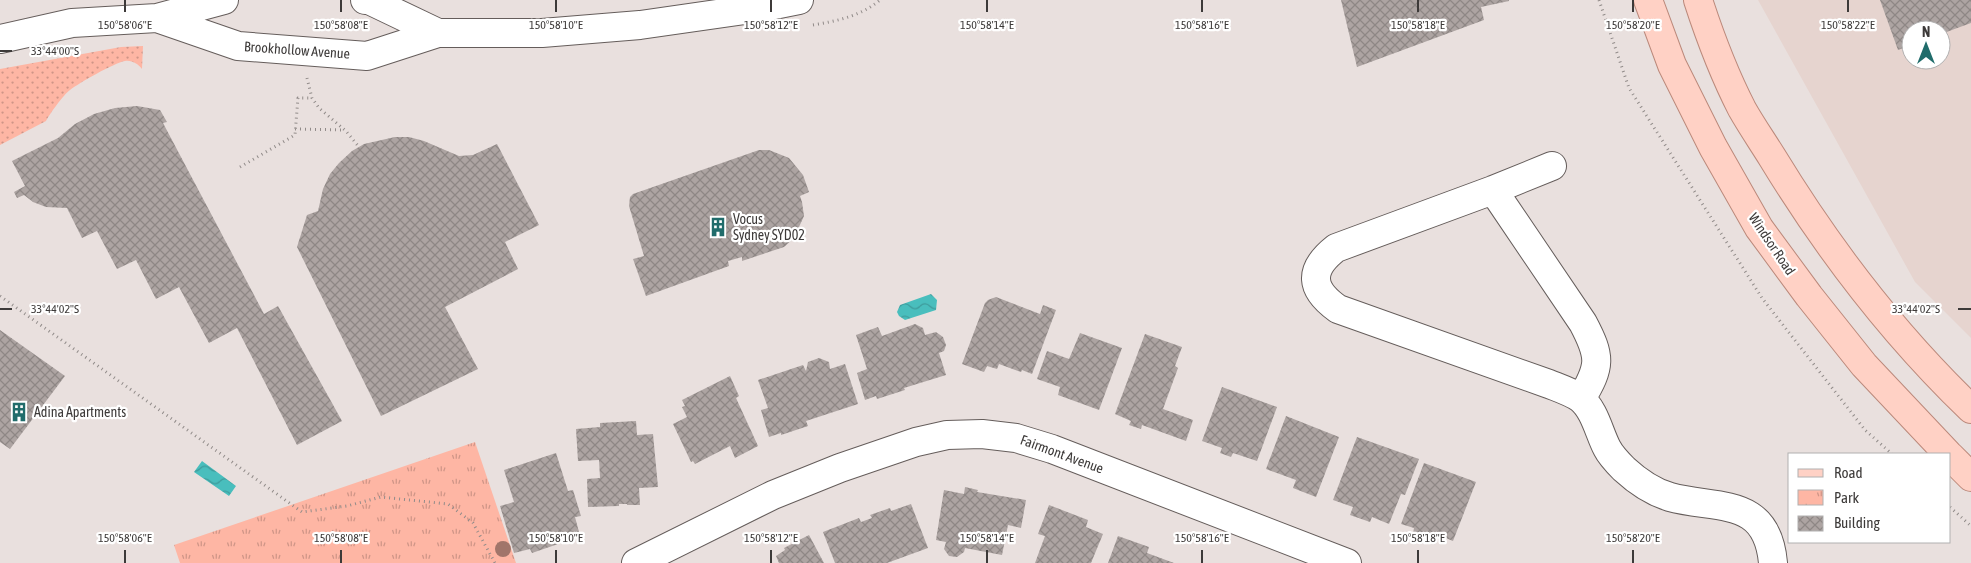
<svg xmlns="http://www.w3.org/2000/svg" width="1971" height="563" font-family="'Asap Condensed',sans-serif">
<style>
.built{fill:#e6d4cf;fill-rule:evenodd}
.grass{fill:url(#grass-dots)}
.park{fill:url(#park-tufts)}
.water{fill:url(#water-waves)}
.building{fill:url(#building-cross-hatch)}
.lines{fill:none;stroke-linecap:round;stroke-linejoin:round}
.minor-casing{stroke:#655d5b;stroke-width:30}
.major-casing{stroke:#bb897b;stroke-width:30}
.path{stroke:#918b89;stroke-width:3;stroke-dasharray:1 4;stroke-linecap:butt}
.minor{stroke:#fff;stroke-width:28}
.major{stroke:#ffd1c5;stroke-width:28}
.tree{fill:#a1756a}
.ticks{fill:none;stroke:#3d3a39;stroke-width:2}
.labels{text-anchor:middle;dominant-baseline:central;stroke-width:4.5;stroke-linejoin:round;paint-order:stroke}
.street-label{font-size:14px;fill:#3d3a39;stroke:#fff}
.poi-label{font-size:14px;fill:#3d3a39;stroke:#fff;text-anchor:start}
.ticks-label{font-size:12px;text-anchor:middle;fill:#3d3a39;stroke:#fff;stroke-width:4.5;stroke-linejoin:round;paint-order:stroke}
</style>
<defs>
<pattern id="grass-dots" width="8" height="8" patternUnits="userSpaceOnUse" patternTransform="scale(1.25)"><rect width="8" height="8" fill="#feb6a4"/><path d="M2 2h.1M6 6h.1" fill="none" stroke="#cf9587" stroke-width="1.8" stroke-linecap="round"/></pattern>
<pattern id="park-tufts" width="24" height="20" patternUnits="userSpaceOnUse" patternTransform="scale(1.25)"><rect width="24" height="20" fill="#feb6a4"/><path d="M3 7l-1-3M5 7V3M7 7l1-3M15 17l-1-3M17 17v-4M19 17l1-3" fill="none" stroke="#cf9587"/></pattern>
<pattern id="water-waves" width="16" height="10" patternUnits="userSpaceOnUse" patternTransform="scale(1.25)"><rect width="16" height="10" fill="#49bebd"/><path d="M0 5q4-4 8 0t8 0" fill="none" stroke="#3e9b9b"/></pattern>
<pattern id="building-cross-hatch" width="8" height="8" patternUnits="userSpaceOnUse" patternTransform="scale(1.25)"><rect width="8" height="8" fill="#ada4a2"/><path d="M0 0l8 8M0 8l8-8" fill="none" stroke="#8e8785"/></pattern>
</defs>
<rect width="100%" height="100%" fill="#e9e0de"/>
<path class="built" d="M1758,0H1971V338L1915,282ZM1911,30H1941V60H1911Z"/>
<path class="grass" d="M143,46L142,69C138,64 132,60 125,61C114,63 79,83 70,90C64,94 49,115 46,121L0,145V69L121,47Z"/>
<path class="park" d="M475,442L516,563H180L174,545Z"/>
<path class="water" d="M931,294L937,300L936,310L905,320L899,316L897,312L900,305Z
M202,461L236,486L229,496L194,472Z"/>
<path class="building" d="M1341,0H1509V1L1481,7L1484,20L1357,67Z
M1880,0H1971V23L1941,34V30H1911V45L1898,50Z
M137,106L160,110L167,122L163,123L264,314L278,306L342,421L297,445L237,328L209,343L179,287L156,299L136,260L117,269L97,231L82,238L67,208L46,207L33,202L24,195L17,198L14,192L25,186L12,161L58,138L75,124L94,114L115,108Z
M395,137H409L424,141L459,156L473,155L497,144L539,225L505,242L518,269L445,307L478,369L381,416L297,247L307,215L318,211L323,189L330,174L339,163L352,151L364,144Z
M759,150H769L789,158L803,175L809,192L800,196L802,202L804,216L794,238L784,247L742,261V257L728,261L729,266L646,296L633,259L644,256L629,206L630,197L633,194Z
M996,297L1040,314L1043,305L1056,310L1032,374L1022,370L1021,372L999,364L997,369L987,366L984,372L962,364L985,303L988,300Z
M915,324L923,328L925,335L936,332L943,337L946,345L944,351L939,353L946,375L904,388L905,390L877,399L876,396L865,400L857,373L867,369L856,335L878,327L882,336Z
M0,330L65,376L10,449L0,442Z
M1080,333L1122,348L1099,410L1058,395L1060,387L1037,379L1047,351L1069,359Z
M1145,334L1182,347L1175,366L1178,368L1163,409L1193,420L1186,441L1142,425L1141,429L1129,425L1131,421L1115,414Z
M819,358L829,362L830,369L845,364L858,404L806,421L808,426L781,435V433L769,437L761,410L768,408L758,380L803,365L806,371L808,362Z
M730,376L739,396L736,398L758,446L735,458L730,446L695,464L693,461L691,462L673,424L687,417L682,407L685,406L682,400Z
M1222,387L1277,407L1257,461L1233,453L1231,457L1220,453L1222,448L1202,441Z
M1286,416L1339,437L1316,497L1293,488L1296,480L1266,469Z
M636,421L637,435L653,434L658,487L639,488L640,505H627V504H619V506L588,507L587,479L600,478L599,460L578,461L576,429L600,427V423Z
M1357,437L1419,459L1405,495L1401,494L1389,524L1372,517L1370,522L1350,515L1353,507L1333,500Z
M556,453L568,491L573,490L581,516L575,517L579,532L557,539L558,544L532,553L530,549L514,553L500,506L514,502L504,470Z
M1424,463L1476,482L1453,541L1431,532L1429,538L1413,533L1414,528L1401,524Z
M965,487L978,490L977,492L1026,500L1021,528L1008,525L1002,555L965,548L964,552L957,557L949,556L944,549L946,542L936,540L944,490L964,494Z
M911,504L928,548L887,563H835L823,532L859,518L861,522L872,518L870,515L890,508L891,511Z
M1049,505L1088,520L1086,527L1103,534L1091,563H1035L1045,536L1038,534Z
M809,535L824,563H779L776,556L785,550L784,548Z
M1118,536L1149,547L1147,553L1174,563H1108Z"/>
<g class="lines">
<defs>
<path id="minor" d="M365,0H369L438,33
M157,18L238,46L367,56L438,33H542L640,25L759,8L799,0
M0,39L72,23L157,18L224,0
M1552,166L1493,190L1336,248C1308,270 1310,289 1338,309L1549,384C1559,388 1571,392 1580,398C1595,410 1599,433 1607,448C1611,456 1618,463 1624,469C1637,481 1653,492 1670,497C1718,510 1767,496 1773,563
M1493,190L1583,323C1601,357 1601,366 1581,399
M636,563L773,495L840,468L916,442L947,435L982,434L1016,438L1052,449L1347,563"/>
<path id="major" d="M1648,0L1672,65L1713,147L1759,228L1809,296L1864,365L1948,454
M1698,0C1710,37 1724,74 1742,109C1751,125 1762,141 1772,157C1828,249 1893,334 1971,409
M1950,456L1971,477"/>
</defs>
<use href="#minor" class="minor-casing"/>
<use href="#major" class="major-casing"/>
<path class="path" d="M1599,0L1629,88L1762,298L1865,430L1892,454
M813,25C837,21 861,16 880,0
M307,78L312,98L319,108L346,131L359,147
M295,129L345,130
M240,167L295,135L298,98H312
M0,296L302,512L347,506L381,497L448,504L473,523L495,563
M1950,507L1971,526"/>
<use href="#minor" class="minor"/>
<use href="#major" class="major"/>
</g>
<circle class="tree" cx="503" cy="549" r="8"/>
<path class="ticks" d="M125,0V12M341,0V12M556,0V12M771,0V12M987,0V12M1202,0V12M1418,0V12M1633,0V12M1848,0V12M0,51H12M0,309H12M1958,309H1971M125,550V563M341,550V563M556,550V563M771,550V563M987,550V563M1202,550V563M1418,550V563M1633,550V563"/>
<defs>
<symbol id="building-bare" viewBox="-9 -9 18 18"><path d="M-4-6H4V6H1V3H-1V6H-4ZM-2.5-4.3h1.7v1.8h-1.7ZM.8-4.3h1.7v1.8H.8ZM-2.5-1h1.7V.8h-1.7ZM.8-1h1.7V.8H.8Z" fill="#206c6b" stroke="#fff" stroke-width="2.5" paint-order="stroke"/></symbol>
</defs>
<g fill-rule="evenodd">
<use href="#building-bare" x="704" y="213" width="28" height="28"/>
<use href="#building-bare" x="5" y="398" width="28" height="28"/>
</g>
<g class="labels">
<g class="street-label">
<text transform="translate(297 50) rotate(4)">Brookhollow Avenue</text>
<text transform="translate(1772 244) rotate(56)">Windsor Road</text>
<text transform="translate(1062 454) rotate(20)">Fairmont Avenue</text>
</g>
<g class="poi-label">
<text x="733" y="219">Vocus<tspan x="733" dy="16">Sydney SYD02</tspan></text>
<text x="34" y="412">Adina Apartments</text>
</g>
</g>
<g class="ticks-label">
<text x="125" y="29">150°58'06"E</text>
<text x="341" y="29">150°58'08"E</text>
<text x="556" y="29">150°58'10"E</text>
<text x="771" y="29">150°58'12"E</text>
<text x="987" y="29">150°58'14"E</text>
<text x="1202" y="29">150°58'16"E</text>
<text x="1418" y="29">150°58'18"E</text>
<text x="1633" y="29">150°58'20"E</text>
<text x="1848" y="29">150°58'22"E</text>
<text x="55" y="55">33°44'00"S</text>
<text x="55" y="313">33°44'02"S</text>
<text x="1916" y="313">33°44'02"S</text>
<text x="125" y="542">150°58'06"E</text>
<text x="341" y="542">150°58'08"E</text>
<text x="556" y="542">150°58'10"E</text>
<text x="771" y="542">150°58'12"E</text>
<text x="987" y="542">150°58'14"E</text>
<text x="1202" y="542">150°58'16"E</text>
<text x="1418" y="542">150°58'18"E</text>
<text x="1633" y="542">150°58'20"E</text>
</g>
<rect x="1788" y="453" width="162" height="90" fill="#ffffff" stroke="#b1b0b0"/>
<rect x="1798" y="469" width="25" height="8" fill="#ffd1c5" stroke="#b1b0b0"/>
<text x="1834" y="478" font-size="15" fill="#3d3a39">Road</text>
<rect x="1798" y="490" width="25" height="15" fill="url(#park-tufts)" stroke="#b1b0b0"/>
<text x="1834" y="503" font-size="15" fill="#3d3a39">Park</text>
<rect x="1798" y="516" width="25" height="15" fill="url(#building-cross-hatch)" stroke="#b1b0b0"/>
<text x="1834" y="528" font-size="15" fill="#3d3a39">Building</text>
<g transform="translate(1926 45)"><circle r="24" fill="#ffffff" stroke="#b1b0b0"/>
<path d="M0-4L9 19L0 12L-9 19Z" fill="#206c6b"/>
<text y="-8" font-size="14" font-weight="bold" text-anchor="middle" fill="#3d3a39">N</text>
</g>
</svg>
